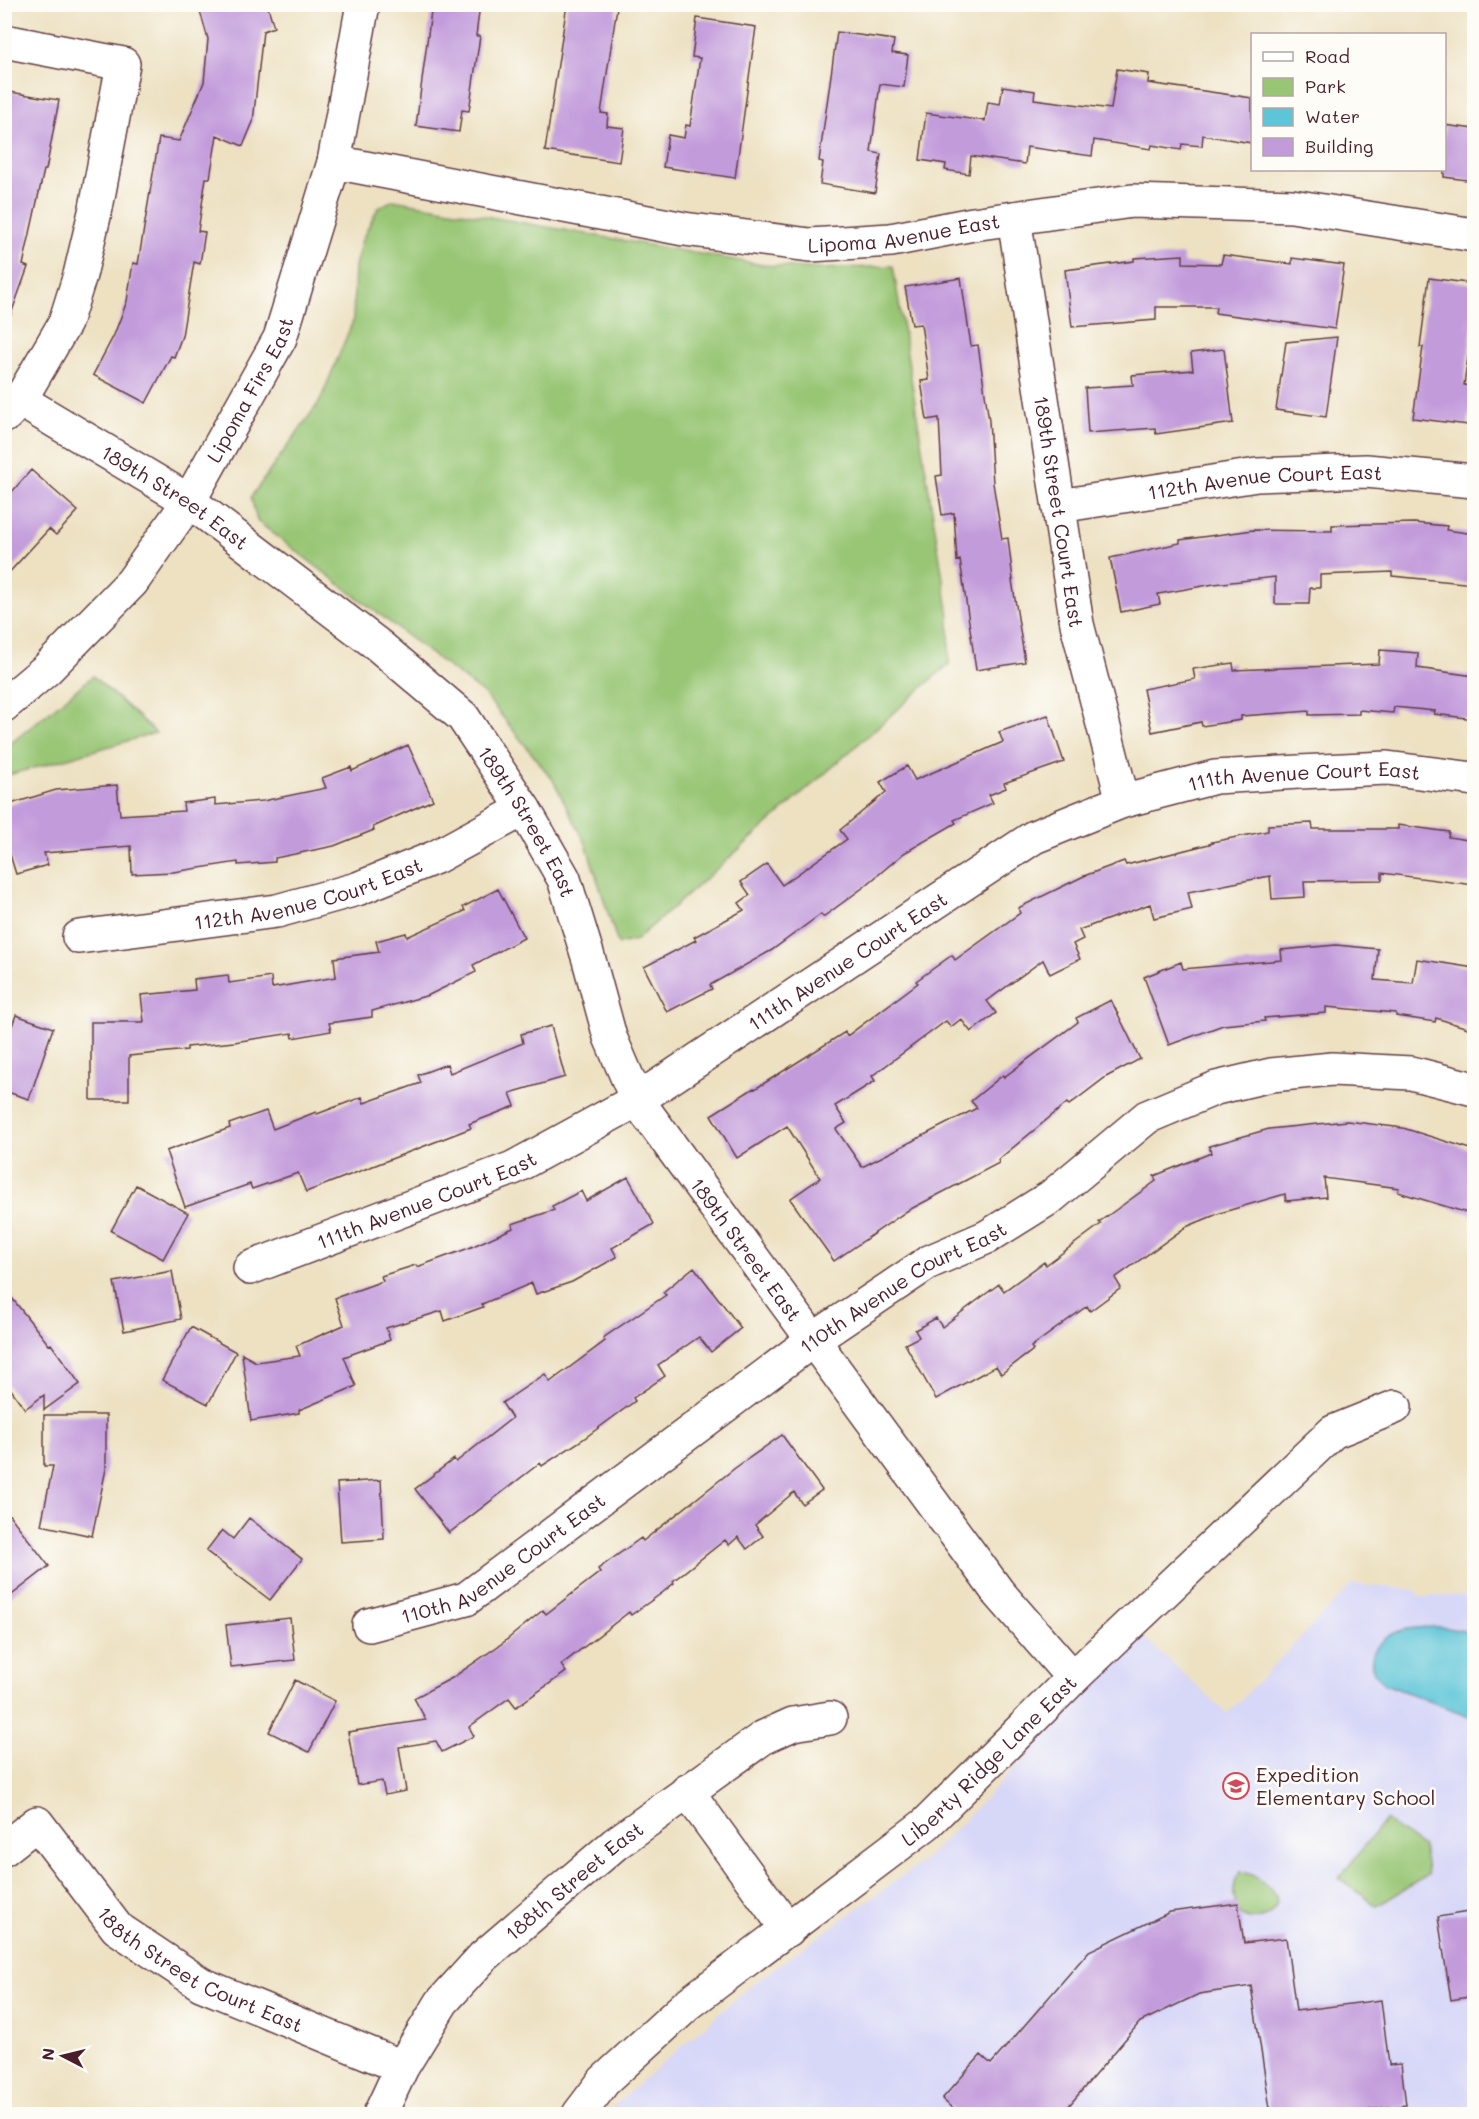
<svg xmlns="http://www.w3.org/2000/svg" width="1479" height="2119" font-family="Mali,sans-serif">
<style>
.built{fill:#d7d7f8}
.green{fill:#98c674;stroke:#717250;stroke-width:1.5}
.water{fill:#5cc5d8;stroke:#537282;stroke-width:1.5}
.building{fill:#c29bdb}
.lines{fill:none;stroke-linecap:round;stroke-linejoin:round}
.minor-casing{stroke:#623c42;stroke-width:36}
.minor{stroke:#fff;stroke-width:33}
.labels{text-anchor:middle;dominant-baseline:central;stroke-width:5;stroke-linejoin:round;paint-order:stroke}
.street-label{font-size:20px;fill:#4a1f2b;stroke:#fdfcf7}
.poi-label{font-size:20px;fill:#4a1f2b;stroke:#fdfcf7;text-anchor:start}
</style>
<rect width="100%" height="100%" fill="#fdfcf7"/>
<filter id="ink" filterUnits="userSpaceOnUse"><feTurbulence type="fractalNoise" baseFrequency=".0167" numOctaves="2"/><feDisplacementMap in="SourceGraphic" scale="12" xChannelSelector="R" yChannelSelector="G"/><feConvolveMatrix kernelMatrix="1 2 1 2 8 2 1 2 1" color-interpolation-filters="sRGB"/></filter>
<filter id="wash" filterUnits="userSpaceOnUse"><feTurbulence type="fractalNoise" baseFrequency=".008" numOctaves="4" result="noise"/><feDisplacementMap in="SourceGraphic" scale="24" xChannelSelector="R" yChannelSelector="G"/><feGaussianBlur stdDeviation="1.35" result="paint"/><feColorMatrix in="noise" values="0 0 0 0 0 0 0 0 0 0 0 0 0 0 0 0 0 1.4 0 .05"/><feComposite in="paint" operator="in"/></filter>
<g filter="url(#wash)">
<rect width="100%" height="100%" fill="#ede1c2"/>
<path class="built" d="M1352,1584L1416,1590L1418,1597L1465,1595L1474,1596V2114H612L610,2109L754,1983L927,1858L1143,1636L1227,1714Z"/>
<path class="green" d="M393,200L763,265L820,269L893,266L949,616V664L636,940L618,944L586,844L553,780L485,695L257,521L251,497L320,401L353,321L355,266L362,240L378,208Z
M93,676L156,733L5,776V748Z
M1385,1820L1423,1847L1428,1875L1377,1906L1339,1878Z
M1241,1872C1252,1872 1278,1891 1277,1902C1276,1907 1272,1912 1270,1915C1263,1918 1254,1921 1246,1918C1232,1914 1230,1881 1241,1872Z"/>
<path class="water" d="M1441,1627L1474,1633V1718L1385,1684C1358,1664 1376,1638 1403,1630C1415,1627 1428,1627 1441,1627Z"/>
<g id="blocks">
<path class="building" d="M198,4H267L274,27L263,31L253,122L243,146L217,135L210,178H206L198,231L205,232L200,264L194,262L182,336L174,357L171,356L146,403L93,375L114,335L127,301L133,263L138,264L159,138L179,141L204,82L208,39Z
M432,4H480L476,36H480L469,111L462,110L459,132L416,126Z
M567,4H600L617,7L601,113L608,114L607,126L624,128L619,162L545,151Z
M697,18L756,27L735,178L663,167L668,135L684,138L686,125L690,126L700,58L692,57Z
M837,32L894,40L892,53L908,55L904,87L880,84L871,152L881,154L875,193L820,184L823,162L819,161Z
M1117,69L1149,74L1148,83L1252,98V143L1203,135L1202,146L1182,144L1181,150L1152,145L1151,149L1094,140L1092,156L1027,147L1025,164L971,156L969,174L945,170L946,164L920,160L926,113L985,121L988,102L1000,104L1003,86L1035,91L1034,99L1111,109Z
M4,91L59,100L46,170H44L23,265L28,267L7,325L4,324Z
M1444,125L1474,129V181L1444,177Z
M1183,255V263L1221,264L1223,255L1292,264V258L1344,265L1335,329L1215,313L1216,307H1156V320L1072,327L1065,270L1134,261V258Z
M961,278L971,346L978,345L989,421L993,483L1002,539L1008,538L1013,580H1012L1025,662L976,670L960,560L957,561L954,513L942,515L936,476L942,475L939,418L927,420L921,381L929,380L921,324L912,325L905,287Z
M1429,278L1474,284V316L1464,385L1474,387L1468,425L1413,418L1423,347H1420Z
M1337,337L1326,417L1276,410L1286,342Z
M1224,349L1233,423L1156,434L1155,428L1088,433L1085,388L1133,385L1132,375L1193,370L1191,353Z
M31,470L78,511L56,535L49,529L4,578V501Z
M1414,523L1447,526L1446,530L1474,534V584L1392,576V572L1320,575V588H1310L1309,604H1275V577L1214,584L1158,594L1160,604L1121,612L1110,558L1180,543V540L1253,530L1332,531V525Z
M1380,650L1418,653L1417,668L1474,676V719L1434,714L1435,711L1394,707L1393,713L1359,710V714L1309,715V711L1241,716V720L1202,726L1201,722L1152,732L1143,689L1195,679L1193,669L1233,663L1234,670L1379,664Z
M1048,715L1064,762L1004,783L1006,788L989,795L993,803L954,820L956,823L904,853L864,887L823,917L821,914L772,950L710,985L712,989L667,1012L644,967L696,940L694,937L744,910L739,903L750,895L741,882L767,864L782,885L847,839L840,830L886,792L880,782L907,766L915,780L1003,742L999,732Z
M408,745L433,800L373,827L374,830L334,846L275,858V862L238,865V862L173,872L132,874L131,846L44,853L48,865L16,874L4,835V806L56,790L117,785L120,815L184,811L183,803L215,799V805L263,801L326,788L322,778L351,767L352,771Z
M1312,823L1313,829H1398V825L1449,832L1448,837L1474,841V885L1382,873V880L1304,881L1305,897L1272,899L1270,876L1188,892L1192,909L1154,918L1150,904L1079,930L1083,939L1073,944L1080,959L1050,974L1043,960L987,1001L996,1013L971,1032L961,1019L951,1027L946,1021L872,1076L875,1081L835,1106L846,1123L836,1129L862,1167L977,1108L971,1101L1003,1075L1004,1077L1078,1022L1076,1018L1111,1000L1140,1059L1106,1077L1069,1105L1067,1103L998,1160L999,1163L907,1211L834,1261L790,1199L820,1178L787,1126L737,1158L711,1115L754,1088L755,1089L845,1032L847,1036L918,983L916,981L952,955L955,960L1020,913L1018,908L1084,876L1124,861L1126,865L1213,843L1212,842L1268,831V825Z
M498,889L524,938L473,965L476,972L429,995L372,1011V1017L329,1023L331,1031L293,1038L292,1033L234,1042L187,1047V1050L129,1056V1100H91V1022H144L141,995L195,990L194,979L228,975L229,983L271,977L272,988L336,977L334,958L379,952L376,941L406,933L407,937L465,911L463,907Z
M1336,945L1378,949L1375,980L1413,983L1417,959L1474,968V1030L1436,1018L1435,1022L1396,1016V1013L1326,1007V1013L1264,1018L1265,1021L1223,1025L1169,1045L1144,977L1181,962L1183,969L1282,960L1281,950Z
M16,1015L53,1028L29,1099L4,1091V1048Z
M551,1026L565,1077L510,1093L515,1106L469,1124L471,1128L306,1192L298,1173L252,1189L250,1184L185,1207L166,1151L230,1128L229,1124L266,1111L273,1129L316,1112L317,1114L362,1097L364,1103L421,1083L418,1075L447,1064L450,1073L523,1043L521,1034Z
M1347,1121L1403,1128L1474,1150V1215L1398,1192L1399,1188L1324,1178L1326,1197L1286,1201L1285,1194L1220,1213L1186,1227L1115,1278L1121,1288L1090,1311L1087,1306L1031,1347L1033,1350L1001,1374L996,1366L936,1399L905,1344L919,1337L915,1330L936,1318L942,1327L999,1284L1004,1291L1044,1262L1046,1265L1101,1224L1099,1222L1156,1181L1154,1176L1211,1153L1209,1146L1269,1129Z
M628,1177L654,1224L612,1248L617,1257L572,1282L536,1294L532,1283L482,1304L483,1307L445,1321L442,1311L386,1328L390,1340L344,1357L356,1386L299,1410V1413L251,1421L242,1354L256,1362L300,1356L296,1346L344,1325L335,1298L383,1281L381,1276L416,1265L417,1267L469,1248L513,1228L512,1224L554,1210L552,1206L581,1191L586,1201Z
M136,1185L188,1213L163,1259L111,1231Z
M694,1267L741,1328L711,1352L699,1337L658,1365L665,1376L633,1398L635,1401L582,1440L542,1466L540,1463L449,1533L415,1489L454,1459L456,1462L512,1418L502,1403L545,1374L550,1382L605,1341L603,1338L666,1295L663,1292Z
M172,1271L181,1319L124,1331L114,1282Z
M4,1288L49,1345L51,1344L80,1384L44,1410V1395L25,1409L4,1380Z
M191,1327L236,1352L208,1404L162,1380Z
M44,1415H106V1469L92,1536L41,1525L53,1466H44Z
M782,1435L822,1490L802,1504L794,1492L755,1525L763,1536L747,1549L738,1537L729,1545L725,1540L673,1581L674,1583L662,1593L631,1615L629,1612L561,1665L566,1672L516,1707L509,1698L469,1727L474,1736L442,1752L436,1741L399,1747L406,1791L385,1795L382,1781L357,1785L348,1732L426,1720L414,1698L452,1678L504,1642L543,1610L546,1614L600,1572L598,1569L641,1538L643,1541L735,1468Z
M381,1480L384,1539L341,1542L337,1483Z
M4,1508L49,1566L4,1601Z
M249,1518L302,1559L270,1600L206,1551L222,1530L233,1539Z
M290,1618L295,1660L231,1667L226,1625Z
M295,1680L335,1701L309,1752L269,1732Z
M1238,1903L1244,1943L1286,1938L1296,2011L1381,2000L1389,2065L1401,2064L1406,2105L1369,2110L1370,2115H1271L1251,1986L1199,1994L1140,2022L1061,2115H960L942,2099L981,2055L991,2064L1089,1951L1170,1912Z
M1474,1911V1996L1451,2000L1438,1917Z"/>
</g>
</g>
<g filter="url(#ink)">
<use href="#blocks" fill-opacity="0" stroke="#623c42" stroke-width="1.5"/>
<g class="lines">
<defs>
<g id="minor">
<path d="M4,41L123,64L96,208L80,275L65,323L20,400L6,415"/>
<path id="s1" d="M334,162L684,229L810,245L891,240L973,224L1132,201L1292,206L1474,235"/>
<path id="s2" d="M1014,218L1077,624L1123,801"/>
<path id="s3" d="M20,400L189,501L378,645L463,717L524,809L564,879L589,960L610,1037L637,1100L998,1592L1073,1678"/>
<path id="s4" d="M1059,506L1257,475L1366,471L1474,481"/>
<path id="s5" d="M4,705L47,669L132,582L189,501L280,338L334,162L363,4"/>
<path id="s6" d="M79,937L277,911L357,889L436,857L524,809"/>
<path id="s7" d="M250,1268L513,1168L637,1100L1034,837L1123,801L1215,777L1299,772L1387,768L1474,779"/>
<path id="s8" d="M369,1625L466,1599L813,1340L929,1262L987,1237L1051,1197L1147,1117L1216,1088L1271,1075L1332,1069L1411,1073L1474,1089"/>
<path d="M687,1791L788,1930"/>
<path id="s9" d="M4,1849L37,1823L117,1928L201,1984L402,2067"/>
<path id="s10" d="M380,2114L402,2067L442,2002L483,1957L615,1844L764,1737L793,1724L830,1718"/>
<path id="s11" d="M579,2114L604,2081L688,2004L926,1824L1073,1678L1333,1432L1395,1407"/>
</g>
</defs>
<use href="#minor" class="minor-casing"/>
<use href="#minor" class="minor"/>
</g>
</g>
<defs>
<symbol id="school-ring" viewBox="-11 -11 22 22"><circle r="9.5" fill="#fdfcf7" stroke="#d1495b" stroke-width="1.5"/><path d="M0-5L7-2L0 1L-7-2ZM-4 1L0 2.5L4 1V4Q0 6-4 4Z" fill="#d1495b"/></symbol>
</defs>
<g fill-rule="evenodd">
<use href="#school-ring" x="1221" y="1771" width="30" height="30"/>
</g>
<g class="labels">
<g class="street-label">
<text stroke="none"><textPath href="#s1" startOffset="578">Lipoma Avenue East</textPath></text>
<text stroke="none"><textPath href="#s5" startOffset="404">Lipoma Firs East</textPath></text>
<text stroke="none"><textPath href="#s4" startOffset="208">112th Avenue Court East</textPath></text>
<text stroke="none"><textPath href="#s3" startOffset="183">189th Street East</textPath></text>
<text stroke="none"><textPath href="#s2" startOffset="297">189th Street Court East</textPath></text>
<text stroke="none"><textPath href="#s7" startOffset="1179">111th Avenue Court East</textPath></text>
<text stroke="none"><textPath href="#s3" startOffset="669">189th Street East</textPath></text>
<text stroke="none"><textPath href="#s6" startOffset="234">112th Avenue Court East</textPath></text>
<text stroke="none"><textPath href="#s7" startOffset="675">111th Avenue Court East</textPath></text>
<text stroke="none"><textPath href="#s7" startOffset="189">111th Avenue Court East</textPath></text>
<text stroke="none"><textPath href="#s3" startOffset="1155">189th Street East</textPath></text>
<text stroke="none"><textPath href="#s8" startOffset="638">110th Avenue Court East</textPath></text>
<text stroke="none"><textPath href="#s8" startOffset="152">110th Avenue Court East</textPath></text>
<text stroke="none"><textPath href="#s11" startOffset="543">Liberty Ridge Lane East</textPath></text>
<text stroke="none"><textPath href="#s10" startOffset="308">188th Street East</textPath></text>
<text stroke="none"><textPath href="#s9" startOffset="267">188th Street Court East</textPath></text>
</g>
<g class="poi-label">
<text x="1256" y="1774">Expedition<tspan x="1256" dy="23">Elementary School</tspan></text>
</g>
</g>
<rect width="1479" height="2119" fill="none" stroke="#fdfcf7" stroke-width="24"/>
<rect x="1251" y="33" width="195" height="138" fill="#fdfcf7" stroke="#b5a4a5" stroke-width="1.5"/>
<rect x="1263" y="52" width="30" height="9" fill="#ffffff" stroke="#b5a4a5" stroke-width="1.5"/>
<text x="1305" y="63" font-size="18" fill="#4a1f2b">Road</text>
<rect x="1263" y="78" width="30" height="18" fill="#98c674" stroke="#b5a4a5" stroke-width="1.5"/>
<text x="1305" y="93" font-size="18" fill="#4a1f2b">Park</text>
<rect x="1263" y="108" width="30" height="18" fill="#5cc5d8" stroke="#b5a4a5" stroke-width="1.5"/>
<text x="1305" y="123" font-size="18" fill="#4a1f2b">Water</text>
<rect x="1263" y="138" width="30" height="18" fill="#c29bdb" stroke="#b5a4a5" stroke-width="1.5"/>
<text x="1305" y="153" font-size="18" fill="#4a1f2b">Building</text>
<g transform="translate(63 2056) rotate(277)" stroke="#fdfcf7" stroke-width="4.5" paint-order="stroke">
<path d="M0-4.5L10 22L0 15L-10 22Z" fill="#4a1f2b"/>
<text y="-9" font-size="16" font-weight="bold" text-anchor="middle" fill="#4a1f2b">N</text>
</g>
</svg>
